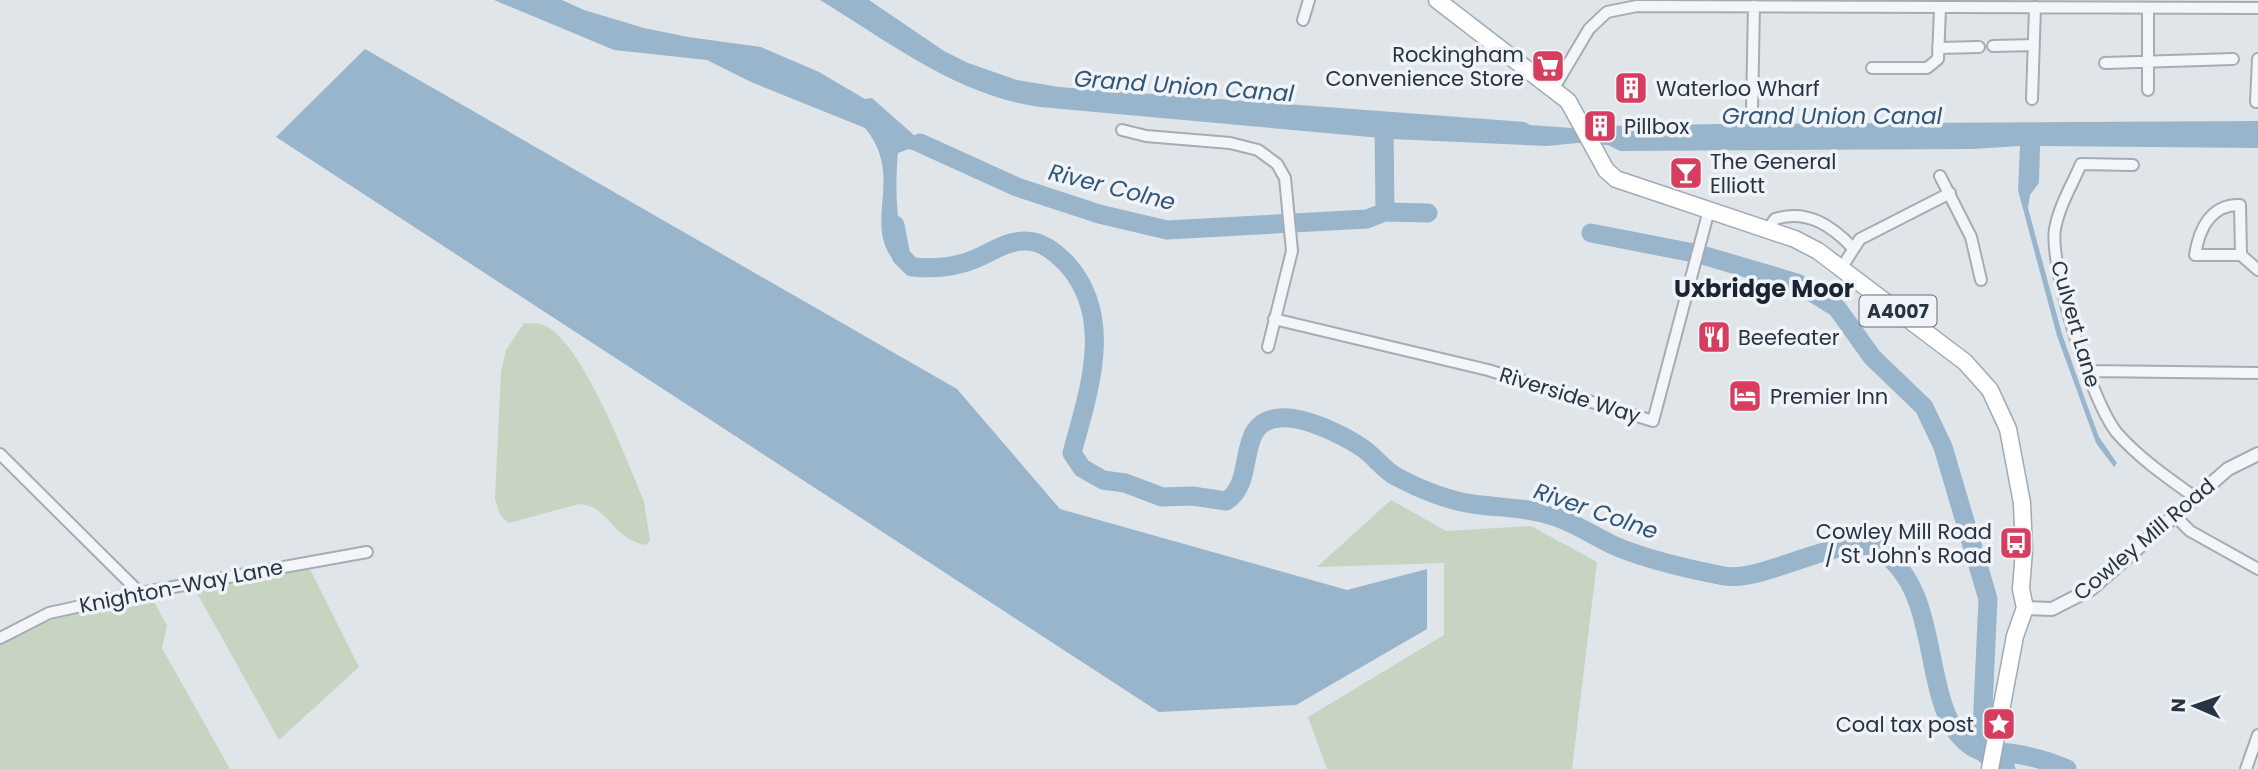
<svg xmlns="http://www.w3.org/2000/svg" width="2258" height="769" font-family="Poppins,sans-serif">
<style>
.green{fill:#c7d4c1}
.water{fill:#99b5cc}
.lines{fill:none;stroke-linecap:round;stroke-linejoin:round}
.river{stroke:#99b5cc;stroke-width:19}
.minor-casing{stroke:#a5acb5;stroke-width:14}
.tertiary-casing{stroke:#a5acb5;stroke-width:16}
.primary-casing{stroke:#9faab7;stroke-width:19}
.minor{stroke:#f3f5f8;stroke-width:10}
.tertiary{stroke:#f3f5f8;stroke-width:12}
.primary{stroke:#fff;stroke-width:16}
.labels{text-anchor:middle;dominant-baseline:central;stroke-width:7;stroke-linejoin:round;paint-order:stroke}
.shield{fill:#f0f3f7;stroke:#646d79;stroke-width:2}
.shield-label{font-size:19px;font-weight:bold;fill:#283343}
.poi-label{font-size:21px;fill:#283343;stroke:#f0f3f7;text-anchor:start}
.street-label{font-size:21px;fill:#283343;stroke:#f0f3f7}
.water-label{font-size:23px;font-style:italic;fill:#2f5579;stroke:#f0f3f7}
.quarter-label{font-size:24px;font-weight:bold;fill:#1a2433;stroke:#f0f3f7}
</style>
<rect width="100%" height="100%" fill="#e0e5ea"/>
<path class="green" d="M524,323C529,324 536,323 540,324C580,333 628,464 644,501L650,541L646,545C611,539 610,506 579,504L509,523L500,515L495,499L501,372L506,350Z
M1391,500L1446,531L1531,526L1597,562L1572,769H1327L1308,717L1444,635V563L1317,567Z
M308,565L359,667L279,740L193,586Z
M150,594L167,626L162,648L230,769H0V644C54,615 90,607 150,594Z"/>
<path class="water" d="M494,0H562L584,10L644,28L688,37L761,47L819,72L865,99L872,98L916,137L946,150L941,160L909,149L898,153C896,173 894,226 906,243L891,257C865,218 904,175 865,128L751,82L707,60L614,50Z
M820,0H869L944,51L968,63L1017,80L1059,87L1525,122L1530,125L1600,130L1606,126L1720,124L2258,121V148L2040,146L2039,183L2030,195L2028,208L2062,334L2086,402L2099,437L2117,463L2114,467L2096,443L2057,336L2018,190L2020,146L1972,149L1620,151L1608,145L1577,143L1547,146L1392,139L1040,107C958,96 889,42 820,0Z
M365,49L957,389L1060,509L1347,590L1427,569V629L1296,705L1159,712L276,137Z"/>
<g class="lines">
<path class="river" d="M1384,125L1385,212
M920,143L1017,187L1099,214L1167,230L1367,219L1385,212L1428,213
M895,225L901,256L912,267C932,269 956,267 975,259C992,252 1006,241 1025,241C1042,241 1055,252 1066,263C1116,317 1088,393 1072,453L1082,468L1103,480L1125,483L1162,497L1192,496L1226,501C1258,482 1233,421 1280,418C1304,416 1341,434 1361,447C1374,455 1383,470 1397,477C1419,489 1449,501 1473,504C1500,508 1526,507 1553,516C1575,523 1594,536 1615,546C1648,560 1688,569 1724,576C1764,583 1846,530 1879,550C1948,593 1916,714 1974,748C1984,754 1999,751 2010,753C2030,756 2049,761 2067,769
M1591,233L1699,254L1797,283L1837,308L1872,357L1924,407L1943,447L1988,599L1981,751L2006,769"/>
<defs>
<path id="minor" d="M1303,20L1309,0
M1993,46L2034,45
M1938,48L1979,47
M2105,63L2233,59
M1872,68H1927L1938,59L1940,8
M1554,88L1589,29L1607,12L1637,6L2258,8
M2148,90V10
M2032,99L2035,7
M2256,102L2258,59
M1752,110L1754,6
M1122,130L1146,136L1230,143L1258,150L1277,164L1285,178L1292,251L1268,347
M2133,165L2081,164C2072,185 2059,206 2055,229C2049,267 2092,403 2117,433C2140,459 2168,478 2196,498
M1940,176L1971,237L1981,280
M1768,229L1775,219C1807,209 1831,225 1853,248
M2241,255L2240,205C2211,204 2199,229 2195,255H2241L2258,270
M1842,267L1860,239L1950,193
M1274,319L1488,370L1653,421L1709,210
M2087,371L2258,373
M0,454L140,593
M2176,517L2190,531L2258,569
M0,638L49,613L140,593L367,552
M2246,769L2258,735"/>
<path id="tertiary" d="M2025,608L2052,609L2091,589L2228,469L2258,454"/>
<path id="primary" d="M1437,0L1568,101L1606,170L1616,179L1795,239L1818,251L1965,362L1990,390L2008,429L2022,503L2024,550L2021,589L2025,608L2015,636L1990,769"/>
</defs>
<use href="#minor" class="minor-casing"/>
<use href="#tertiary" class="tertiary-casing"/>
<use href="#primary" class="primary-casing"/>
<use href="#minor" class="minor"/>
<use href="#tertiary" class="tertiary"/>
<use href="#primary" class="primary"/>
</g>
<defs>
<symbol id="supermarket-square" viewBox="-11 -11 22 22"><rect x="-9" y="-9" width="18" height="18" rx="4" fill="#d73d5f" stroke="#f0f3f7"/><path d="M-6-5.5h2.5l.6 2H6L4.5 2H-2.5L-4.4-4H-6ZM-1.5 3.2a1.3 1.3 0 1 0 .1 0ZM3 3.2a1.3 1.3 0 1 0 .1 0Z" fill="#fff"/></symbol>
<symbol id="building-square" viewBox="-11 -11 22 22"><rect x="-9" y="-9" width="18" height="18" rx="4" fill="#d73d5f" stroke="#f0f3f7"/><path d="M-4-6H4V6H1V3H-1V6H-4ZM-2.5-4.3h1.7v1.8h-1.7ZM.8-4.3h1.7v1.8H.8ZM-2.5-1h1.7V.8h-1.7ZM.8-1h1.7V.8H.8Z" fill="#fff"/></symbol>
<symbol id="bar-square" viewBox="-11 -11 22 22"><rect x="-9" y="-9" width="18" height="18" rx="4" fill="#d73d5f" stroke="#f0f3f7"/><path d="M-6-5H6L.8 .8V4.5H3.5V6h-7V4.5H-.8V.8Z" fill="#fff"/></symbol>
<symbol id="restaurant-square" viewBox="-11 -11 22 22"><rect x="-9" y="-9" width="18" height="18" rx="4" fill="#d73d5f" stroke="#f0f3f7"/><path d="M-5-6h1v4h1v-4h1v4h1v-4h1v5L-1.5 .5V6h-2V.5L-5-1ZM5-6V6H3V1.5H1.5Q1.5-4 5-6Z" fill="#fff"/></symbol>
<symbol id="hotel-square" viewBox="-11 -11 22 22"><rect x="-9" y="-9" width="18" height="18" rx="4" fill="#d73d5f" stroke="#f0f3f7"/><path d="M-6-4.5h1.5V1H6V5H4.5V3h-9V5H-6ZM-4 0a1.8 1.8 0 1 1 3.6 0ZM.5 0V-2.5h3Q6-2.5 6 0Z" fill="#fff"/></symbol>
<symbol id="bus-square" viewBox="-11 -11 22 22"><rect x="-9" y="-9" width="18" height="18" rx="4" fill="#d73d5f" stroke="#f0f3f7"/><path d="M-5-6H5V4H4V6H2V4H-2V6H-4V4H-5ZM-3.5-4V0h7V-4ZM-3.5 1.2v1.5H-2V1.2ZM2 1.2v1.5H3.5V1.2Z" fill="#fff"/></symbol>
<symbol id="sight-square" viewBox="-11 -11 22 22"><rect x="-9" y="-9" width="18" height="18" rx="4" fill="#d73d5f" stroke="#f0f3f7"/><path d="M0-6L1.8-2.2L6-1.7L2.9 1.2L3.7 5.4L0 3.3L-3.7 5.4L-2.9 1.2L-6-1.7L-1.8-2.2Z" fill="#fff"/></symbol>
</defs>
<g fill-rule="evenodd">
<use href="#supermarket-square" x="1529" y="47" width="38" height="38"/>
<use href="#building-square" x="1612" y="69" width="38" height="38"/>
<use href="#building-square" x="1581" y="107" width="38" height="38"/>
<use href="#bar-square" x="1667" y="154" width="38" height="38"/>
<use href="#restaurant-square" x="1695" y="318" width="38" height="38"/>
<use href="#hotel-square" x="1726" y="377" width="38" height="38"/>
<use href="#bus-square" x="1997" y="524" width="38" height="38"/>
<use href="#sight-square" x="1980" y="705" width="38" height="38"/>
</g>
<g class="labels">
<rect class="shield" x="1859.5" y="295.5" width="77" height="31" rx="5"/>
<g class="shield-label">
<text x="1898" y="311">A4007</text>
</g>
<g class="poi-label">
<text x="1524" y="54" text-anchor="end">Rockingham<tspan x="1524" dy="24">Convenience Store</tspan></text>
<text x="1656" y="88">Waterloo Wharf</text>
<text x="1624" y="126">Pillbox</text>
<text x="1710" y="161">The General<tspan x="1710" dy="24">Elliott</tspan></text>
<text x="1738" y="337">Beefeater</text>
<text x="1770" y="396">Premier Inn</text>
<text x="1992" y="531" text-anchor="end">Cowley Mill Road<tspan x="1992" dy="24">/ St John's Road</tspan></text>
<text x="1974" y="724" text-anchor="end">Coal tax post</text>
</g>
<g class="street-label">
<text transform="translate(2076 324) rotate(74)">Culvert Lane</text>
<text transform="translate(1570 395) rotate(17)">Riverside Way</text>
<text transform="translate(2144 539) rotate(-40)">Cowley Mill Road</text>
<text transform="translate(181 586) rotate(-11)">Knighton-Way Lane</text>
</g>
<g class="water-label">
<text transform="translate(1184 86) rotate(4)">Grand Union Canal</text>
<text x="1832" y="116">Grand Union Canal</text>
<text transform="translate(1112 187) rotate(14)">River Colne</text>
<text transform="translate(1596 511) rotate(19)">River Colne</text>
</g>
<g class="quarter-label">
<text x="1764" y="288">Uxbridge Moor</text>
</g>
</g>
<g transform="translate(2195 706) rotate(272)" stroke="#f0f3f7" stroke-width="5" paint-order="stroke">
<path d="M0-5L12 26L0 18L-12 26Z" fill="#283343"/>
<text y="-10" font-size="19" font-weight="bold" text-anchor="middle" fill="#283343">N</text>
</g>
</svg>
